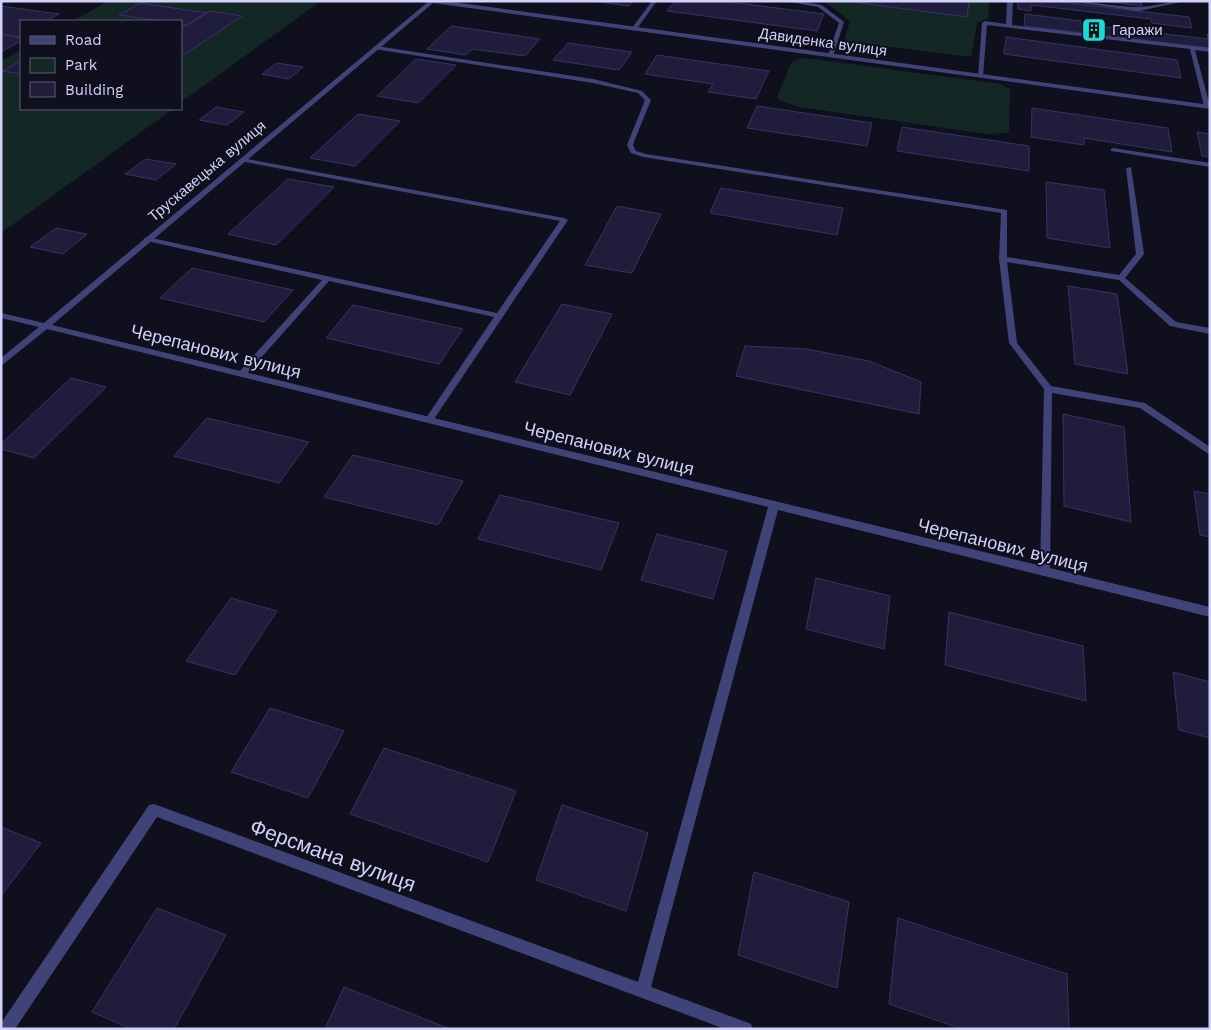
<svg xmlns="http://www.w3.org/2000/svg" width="1211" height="1030" font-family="'Work Sans',sans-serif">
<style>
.green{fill:#132724}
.building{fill:#201d3c;stroke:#373265}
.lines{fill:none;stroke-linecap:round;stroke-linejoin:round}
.service{fill:#404377;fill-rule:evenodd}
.minor{fill:#404377;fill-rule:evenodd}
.labels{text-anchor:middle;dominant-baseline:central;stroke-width:4;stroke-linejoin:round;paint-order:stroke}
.far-poi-label{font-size:15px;fill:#d2d1f9;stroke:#100f1e;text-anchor:start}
.far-street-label{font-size:15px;fill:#d2d1f9;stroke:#100f1e}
.street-label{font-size:18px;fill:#d2d1f9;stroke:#100f1e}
.near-street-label{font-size:21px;fill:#d2d1f9;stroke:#100f1e}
</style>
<rect width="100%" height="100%" fill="#100f1e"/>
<path class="green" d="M108,1H321L181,102V21H73Z
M824,1H989L988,18L977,23L971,57L844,41L850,21Z
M21,50V109H173L1,233V61Z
M805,58L1001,84L1010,89L1009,131L1006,133L987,134L799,107L781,101L777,97L791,63L797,59Z"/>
<path class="building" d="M592,1H633L629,6Z
M675,1H722L824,14L817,31L667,11Z
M845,1H965L969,2L967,17Z
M1013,1H1052L1189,17L1192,28L1152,23L1151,19L1031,5V11L1018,9V3Z
M1101,1H1141L1142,6Z
M140,3L207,13L187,25L181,24V21H160L119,15Z
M1,6L59,14L46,21H21V35L18,37L1,34Z
M209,11L242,16L181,57V29Z
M1025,14L1081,21V24L1208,39L1207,34L1210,35V48L1024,26Z
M451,26L540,39L525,56L472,49L466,55L427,49Z
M1,34L21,38V41L1,52Z
M1006,37L1177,60L1181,78L1004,54Z
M568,43L632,52L619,70L553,60Z
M657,55L769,71L756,99L708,92L713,84L645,74Z
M416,59L456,65L418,103L377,96Z
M21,60V74L3,71Z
M277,63L303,67L289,79L262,74Z
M757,106L872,123L867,146L747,128Z
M216,107L244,112L227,125L199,120Z
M1032,108L1168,128L1172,152L1084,138V145L1031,137Z
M358,114L400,121L355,166L310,158Z
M902,127L1029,146V171L897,151Z
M1197,132L1210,134V157L1202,156Z
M146,159L176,164L156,180L125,174Z
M288,179L334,187L276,245L228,234Z
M1046,182L1104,190L1110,248L1047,238Z
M721,188L843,208L837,235L710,213Z
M617,206L661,214L632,273L585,265Z
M56,228L87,234L63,254L30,247Z
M192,268L293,290L264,322L160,298Z
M1068,286L1117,294L1128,374L1075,364Z
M562,304L612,314L570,395L515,382Z
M353,305L463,329L439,364L326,338Z
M745,346L806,349L869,361L921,382L919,414L736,376Z
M71,378L106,387L34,458L1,449V444Z
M1063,414L1124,427L1131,522L1064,506Z
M207,418L309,442L279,483L174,456Z
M353,455L463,481L438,525L324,497Z
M1194,491L1210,494V537L1200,535Z
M500,495L619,523L601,570L478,539Z
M657,534L727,551L713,599L641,580Z
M816,578L890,596L884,649L806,629Z
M231,598L277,611L235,675L186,661Z
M949,612L1083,646L1086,701L945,665Z
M1173,672L1210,682V738L1179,730Z
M270,708L344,731L308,798L231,772Z
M384,748L516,791L488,862L350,814Z
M562,805L648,833L626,911L536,880Z
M1,827L41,843L1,896Z
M754,872L849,902L837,988L738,955Z
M157,908L226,935L174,1029H131L92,1012Z
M898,918L1067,974L1069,1029H962L889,1004Z
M344,987L450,1029H325Z"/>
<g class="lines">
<path class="service" d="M652,1H657L636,30H632V28Z
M784,1H798L822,5L844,22L833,56L828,55L839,23L818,7Z
M1007,1H1013L1012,25L1210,48V52L1195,50L1210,106L1207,108L1204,106L1190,49L987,25L983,76L978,77L982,23L985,21L1006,24Z
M1067,1C1091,1 1114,7 1138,7C1154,7 1169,1 1185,1L1139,11Z
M376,46L593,79L642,91L651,100L635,139L633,145L636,151L646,154L1007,210V257L1119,275L1136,254L1126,168L1131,167L1144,254L1125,278L1176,322L1210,328V334L1170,326L1119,280L1007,262L1017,343L1051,386L1145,403L1210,447V455L1140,408L1052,393L1050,572L1049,575L1045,576L1041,575L1040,572L1044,389L1009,343L999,259L1001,213L643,157L631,153L627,145L645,100L638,93L593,83L374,49L373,48Z
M1113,148L1210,163V167L1111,151V149Z
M242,158L564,218L568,220L432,422H426L424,420L426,418L494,317L329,281L245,376L242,377L238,374L239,372L322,280L147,241L143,239L147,237L497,313L560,221L240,161L239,160Z"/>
<path class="minor" d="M429,1H445L1210,105V109L433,3L52,325L1210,607V617L778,510L651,987L746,1022L751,1024L753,1029H725L157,817L15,1029H1V1023L149,805L154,804L638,982L768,507L47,329L1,366V358L39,327L1,318V313L44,323Z"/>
</g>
<defs>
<symbol id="building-square" viewBox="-11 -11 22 22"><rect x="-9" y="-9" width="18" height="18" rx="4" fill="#1dd9d8" stroke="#100f1e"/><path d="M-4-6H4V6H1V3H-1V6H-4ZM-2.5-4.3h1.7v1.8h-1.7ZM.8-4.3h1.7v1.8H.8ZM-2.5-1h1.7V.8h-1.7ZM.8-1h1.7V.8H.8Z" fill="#111"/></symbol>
</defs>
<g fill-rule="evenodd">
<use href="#building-square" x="1080" y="16" width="28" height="28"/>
</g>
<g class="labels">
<g class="far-poi-label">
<text x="1112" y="30">Гаражи</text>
</g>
<g class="far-street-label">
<text transform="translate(823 42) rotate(8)">Давиденка вулиця</text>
<text transform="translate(207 171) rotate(-40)">Трускавецька вулиця</text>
</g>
<g class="street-label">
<text transform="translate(216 351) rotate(14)">Черепанових вулиця</text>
<text transform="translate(609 448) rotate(14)">Черепанових вулиця</text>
<text transform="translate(1003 545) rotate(14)">Черепанових вулиця</text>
</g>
<g class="near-street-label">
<text transform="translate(333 855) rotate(20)">Ферсмана вулиця</text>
</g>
</g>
<rect width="1211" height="1030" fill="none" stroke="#d2d1f9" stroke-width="5"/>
<rect x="20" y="20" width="162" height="90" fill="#100f1e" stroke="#5e5d76"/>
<rect x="30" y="36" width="25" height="8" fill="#404377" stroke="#5e5d76"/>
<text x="65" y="45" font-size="15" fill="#d2d1f9">Road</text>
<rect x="30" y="58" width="25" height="15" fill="#132724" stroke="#5e5d76"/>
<text x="65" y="70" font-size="15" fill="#d2d1f9">Park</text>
<rect x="30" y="82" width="25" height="15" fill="#201d3c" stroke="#5e5d76"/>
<text x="65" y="95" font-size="15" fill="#d2d1f9">Building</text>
</svg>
